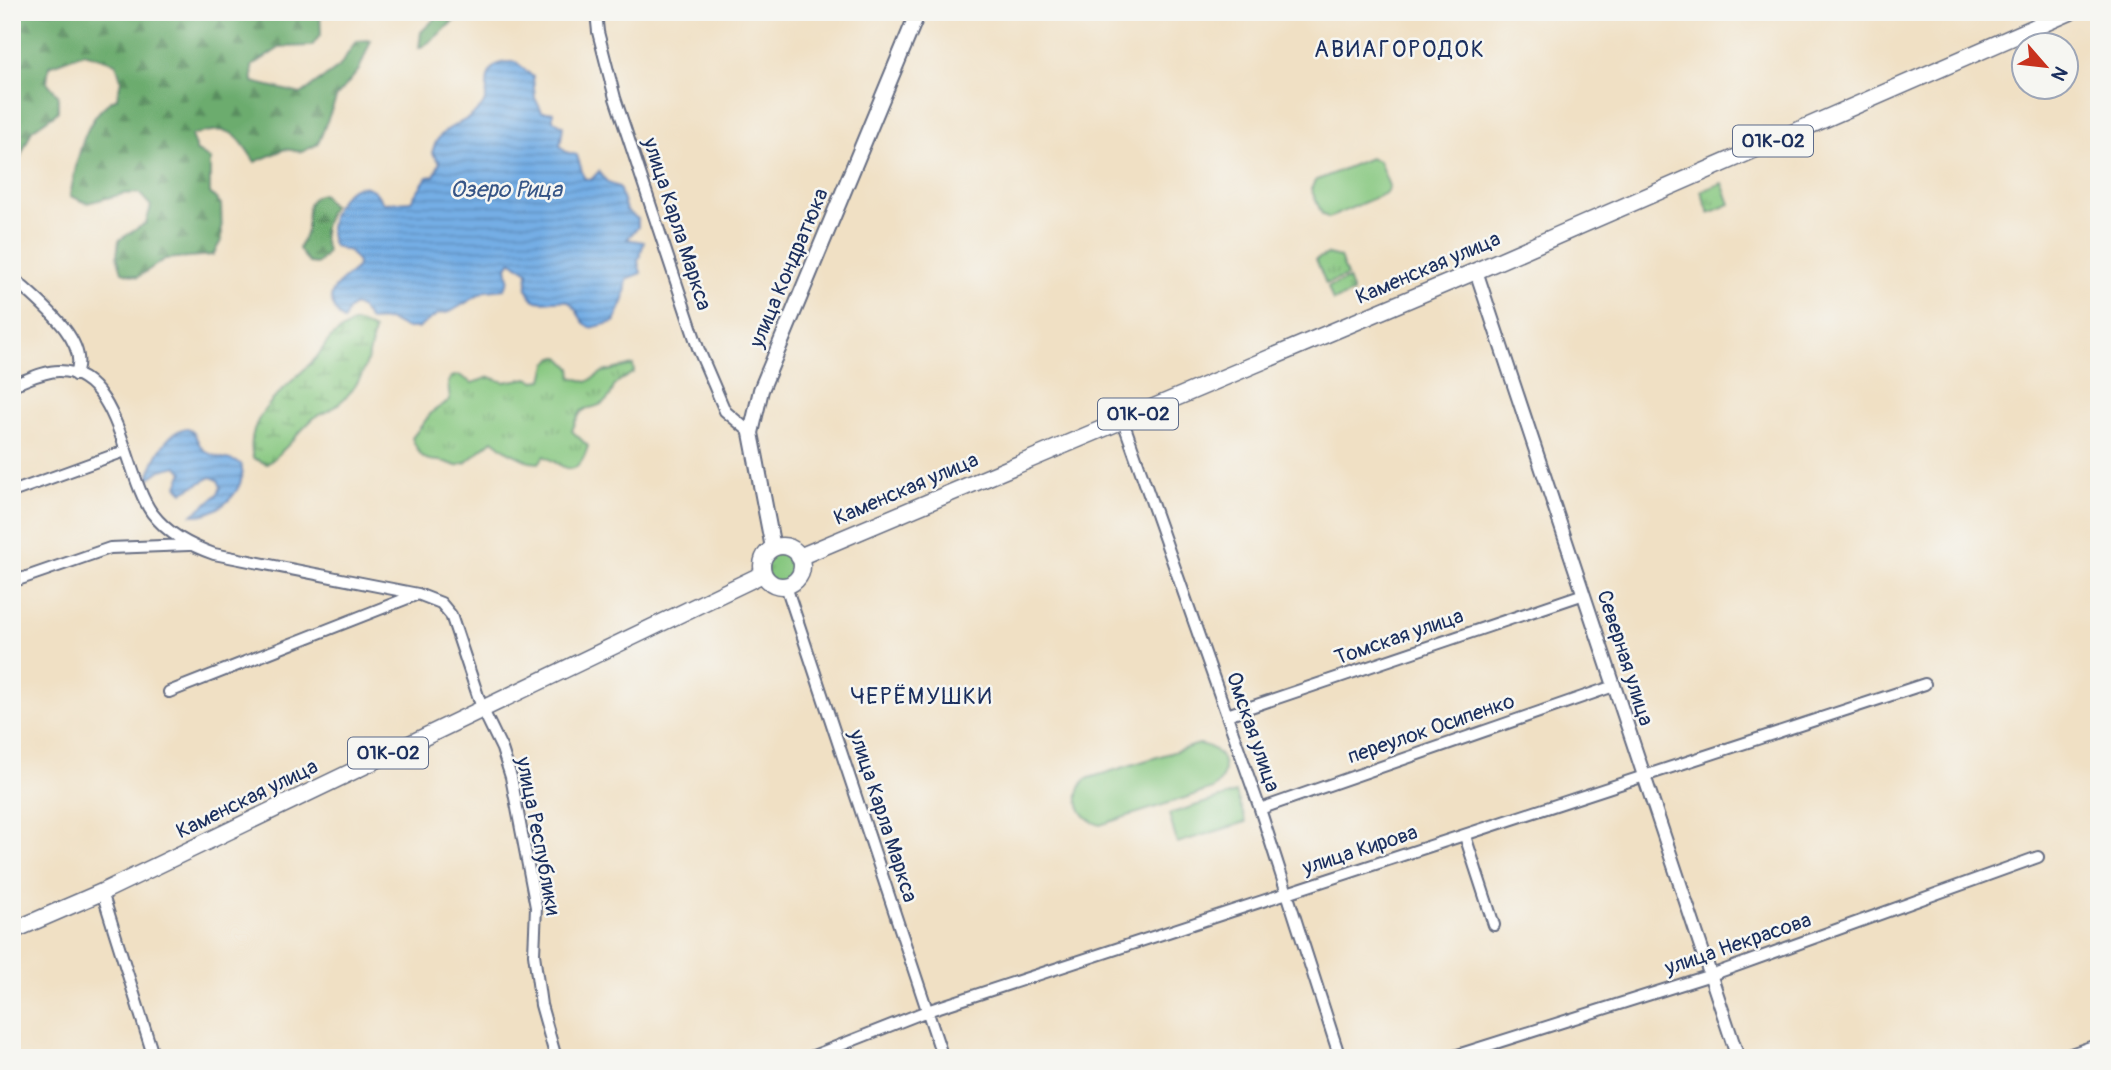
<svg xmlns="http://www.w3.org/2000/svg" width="2111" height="1070" font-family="Pangolin,sans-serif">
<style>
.grass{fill:url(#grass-tufts);stroke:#507b6e;stroke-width:2}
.forest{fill:url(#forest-firs);stroke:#446e66;stroke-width:2}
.wetland{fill:url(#wetland-marsh);stroke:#507b6e;stroke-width:2}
.garden{fill:#86c77f;stroke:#507b6e;stroke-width:2}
.water{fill:url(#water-rules);stroke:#486ea2;stroke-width:2}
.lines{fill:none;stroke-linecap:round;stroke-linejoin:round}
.minor-casing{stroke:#666d82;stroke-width:14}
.tertiary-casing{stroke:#666d82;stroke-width:16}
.secondary-casing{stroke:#666d82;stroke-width:18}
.primary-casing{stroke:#666d82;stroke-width:19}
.minor{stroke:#fff;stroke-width:10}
.tertiary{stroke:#fff;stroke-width:12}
.secondary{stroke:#fff;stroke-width:14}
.primary{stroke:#fff;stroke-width:16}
.labels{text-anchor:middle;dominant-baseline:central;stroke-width:5;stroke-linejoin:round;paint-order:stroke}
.shield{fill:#f6f6f2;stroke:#5d6b8a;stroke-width:2}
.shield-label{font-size:19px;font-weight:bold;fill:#1b2f5e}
.street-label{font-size:21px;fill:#1b2f5e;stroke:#f6f6f2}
.neighbourhood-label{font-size:23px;letter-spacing:2px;fill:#1b2f5e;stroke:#f6f6f2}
.water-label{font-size:23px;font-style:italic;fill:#365586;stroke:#f6f6f2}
</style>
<defs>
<pattern id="grass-tufts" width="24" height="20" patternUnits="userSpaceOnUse" patternTransform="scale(1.75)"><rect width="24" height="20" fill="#86c77f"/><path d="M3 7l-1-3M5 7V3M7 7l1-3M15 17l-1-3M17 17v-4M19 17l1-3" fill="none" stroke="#6da26b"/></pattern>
<pattern id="forest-firs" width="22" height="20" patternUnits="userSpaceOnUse" patternTransform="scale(1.75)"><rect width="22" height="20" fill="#6cac6e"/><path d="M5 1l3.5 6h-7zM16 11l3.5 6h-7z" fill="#588c5e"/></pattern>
<pattern id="wetland-marsh" width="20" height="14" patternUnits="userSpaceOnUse" patternTransform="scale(1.75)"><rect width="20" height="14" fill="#86c77f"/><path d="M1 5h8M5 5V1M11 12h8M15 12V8" fill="none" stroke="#6da26b"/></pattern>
<pattern id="water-rules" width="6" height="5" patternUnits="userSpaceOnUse" patternTransform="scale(1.75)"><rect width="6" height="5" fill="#75aee5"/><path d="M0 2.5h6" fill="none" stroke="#5f8ebd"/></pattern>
</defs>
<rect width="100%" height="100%" fill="#f6f6f2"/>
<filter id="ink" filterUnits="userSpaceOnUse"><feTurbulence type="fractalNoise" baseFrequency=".0143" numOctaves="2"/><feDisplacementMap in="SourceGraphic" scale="14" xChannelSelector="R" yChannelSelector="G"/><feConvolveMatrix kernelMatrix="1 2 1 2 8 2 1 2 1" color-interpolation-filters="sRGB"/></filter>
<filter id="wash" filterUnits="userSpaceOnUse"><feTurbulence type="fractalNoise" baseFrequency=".00686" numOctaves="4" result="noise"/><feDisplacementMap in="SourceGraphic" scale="28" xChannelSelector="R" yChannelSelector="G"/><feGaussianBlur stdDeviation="1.57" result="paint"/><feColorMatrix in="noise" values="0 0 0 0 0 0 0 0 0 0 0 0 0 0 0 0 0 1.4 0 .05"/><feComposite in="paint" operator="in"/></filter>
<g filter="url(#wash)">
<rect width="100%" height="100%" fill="#f0e0c4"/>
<path class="grass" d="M1722,183L1730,204L1709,213L1701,191Z
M1328,254L1340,257L1347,276L1326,284L1316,259Z
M1348,279L1353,293L1333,301L1328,287Z
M553,357H560L571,368L572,377L587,382L603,372L633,365L634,372C629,376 618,380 615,385C612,390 612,395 607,400C589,416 584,396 572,431L588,446C578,479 568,470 544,456L539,463L530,462L507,451L493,440L465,463L456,466C432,453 426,473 412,438L432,412L450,400L448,384L451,377L459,375L472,383L490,377L504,382L528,378L535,381L543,380L547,364Z
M765 567a17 17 0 1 1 34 0a17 17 0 1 1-34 0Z"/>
<path class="forest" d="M12,12H320L321,34L312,46L281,47L252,66L253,82L301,94L339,67L356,41L371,40L359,70L337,96L318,144L302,152L285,149L255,162C233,128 230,126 191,135L196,150L210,159V193L221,204L222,239L213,255L165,259L138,277L122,272L117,256L119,240L146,223L151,206L139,193L123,194L87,203L70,196C77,162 83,114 117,98L121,80L116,63L84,53L49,66L47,82L58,95V112L32,130L12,176Z
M442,12H473C448,18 442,38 419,48L421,32Z
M322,194L332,206C329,214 323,225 323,234C325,251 333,249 317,264L309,263L299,249C300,243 304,239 306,233C310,218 302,198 322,194Z"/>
<path class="wetland" d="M352,323H360L374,330C369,364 360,392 328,411C323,414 318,414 314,418C297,433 286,451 267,464L253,458C242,416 289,386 313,361C320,355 323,346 330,339C336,333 345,328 352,323Z"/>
<path class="garden" d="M1370,158L1379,161L1389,186L1386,193L1329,218L1322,214L1311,189L1315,181Z
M1199,744C1224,747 1233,773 1213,789L1100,825C1079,818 1070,796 1086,779Z
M1236,793L1246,822L1177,843L1169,814Z"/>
<path class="water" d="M516,62L533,77L535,98L542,112H553V120L563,126L560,146L566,152L577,155L584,178L591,180L599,171L608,183L619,187L626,210L638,219V227L627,239L644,242L638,262L641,273L627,279L624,300L614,322L591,328C579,323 579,308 567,301C554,298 532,310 527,289C526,284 528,277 528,272L511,261L507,267L509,279L505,289L486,291L450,312L438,314L418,328H405L390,320L370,321L361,308L354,305L348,310L344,321C318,295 337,285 356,269L358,263L349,251L334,246C320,224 346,172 373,190C377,192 380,200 384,203L411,201L427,177L434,176L440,162L432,153C440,121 464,129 482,106C492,93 481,78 495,66C501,61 509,62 516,62Z
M187,428C199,433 195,443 204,450C216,460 229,457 241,464C249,490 217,517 192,515L217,495L221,487L218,480L211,477L183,492L177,486L183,472L177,466L161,470L147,480C153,462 166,431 187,428Z"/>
</g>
<g filter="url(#ink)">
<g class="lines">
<defs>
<path id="minor" d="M596,12L598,32L615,98L698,348L725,411L751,433
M12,277C34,298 93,341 75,375
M12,385C27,380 43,371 59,371C120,371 124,475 152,513C168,534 189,545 214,554L418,594L441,603L451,615L482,708L502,749L511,777L536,907L534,954L541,1005L556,1058
M1123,421L1260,809L1340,1058
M12,492L125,451
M12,582L110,548L189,545
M786,586L943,1058
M169,692L418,594
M1227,715L1584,594
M1260,809L1614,686
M1465,836L1494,925
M102,892L154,1058
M2098,944L2099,946
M808,1058L927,1011L1925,684
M1448,1058L1711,975L2038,857
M2059,1058L2099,1044"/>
<path id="tertiary" d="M1476,271L1738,1058"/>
<path id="secondary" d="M773,548L751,433L761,390L918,12"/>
<path id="primary" d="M762 566a20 20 0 1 1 40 0a20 20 0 1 1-40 0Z
M799,557L1476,271L2070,12
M12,931L102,892L763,574"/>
</defs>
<use href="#minor" class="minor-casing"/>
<use href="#tertiary" class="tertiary-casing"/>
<use href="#secondary" class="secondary-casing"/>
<use href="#primary" class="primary-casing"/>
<use href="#minor" class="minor"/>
<use href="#tertiary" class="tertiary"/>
<use href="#secondary" class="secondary"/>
<use href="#primary" class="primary"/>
</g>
</g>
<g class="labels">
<g class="shield">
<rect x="1733" y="125.5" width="80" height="31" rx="5"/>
<rect x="1098" y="398.5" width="80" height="31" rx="5"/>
<rect x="348" y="737.5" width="80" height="31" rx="5"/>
</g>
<g class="shield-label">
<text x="1773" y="141">01К-02</text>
<text x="1138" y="414">01К-02</text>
<text x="388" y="753">01К-02</text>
</g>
<g class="street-label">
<text transform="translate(677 224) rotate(72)">улица Карла Маркса</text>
<text transform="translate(789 268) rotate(-67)">улица Кондратюка</text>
<text transform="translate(1428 268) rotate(-23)">Каменская улица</text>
<text transform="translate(906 489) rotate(-23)">Каменская улица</text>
<text transform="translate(1399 637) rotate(-19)">Томская улица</text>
<text transform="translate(1625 658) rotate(72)">Северная улица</text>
<text transform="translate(1431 729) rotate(-19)">переулок Осипенко</text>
<text transform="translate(1253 732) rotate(71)">Омская улица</text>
<text transform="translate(247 799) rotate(-26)">Каменская улица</text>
<text transform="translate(883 816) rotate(72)">улица Карла Маркса</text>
<text transform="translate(538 836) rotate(79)">улица Республики</text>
<text transform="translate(1360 850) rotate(-18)">улица Кирова</text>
<text transform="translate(1738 944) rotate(-19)">улица Некрасова</text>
</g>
<g class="neighbourhood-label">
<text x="1400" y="49">АВИАГОРОДОК</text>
<text x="922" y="696">ЧЕРЁМУШКИ</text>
</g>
<g class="water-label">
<text x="506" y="189">Озеро Рица</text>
</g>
</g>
<rect width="2111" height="1070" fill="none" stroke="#f6f6f2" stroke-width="42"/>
<g transform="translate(2045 66) rotate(118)"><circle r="33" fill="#f6f6f2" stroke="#9ea6b7" stroke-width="2"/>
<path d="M0-5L12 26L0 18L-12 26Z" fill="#c8321e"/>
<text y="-10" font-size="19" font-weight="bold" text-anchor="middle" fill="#1b2f5e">N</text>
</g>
</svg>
